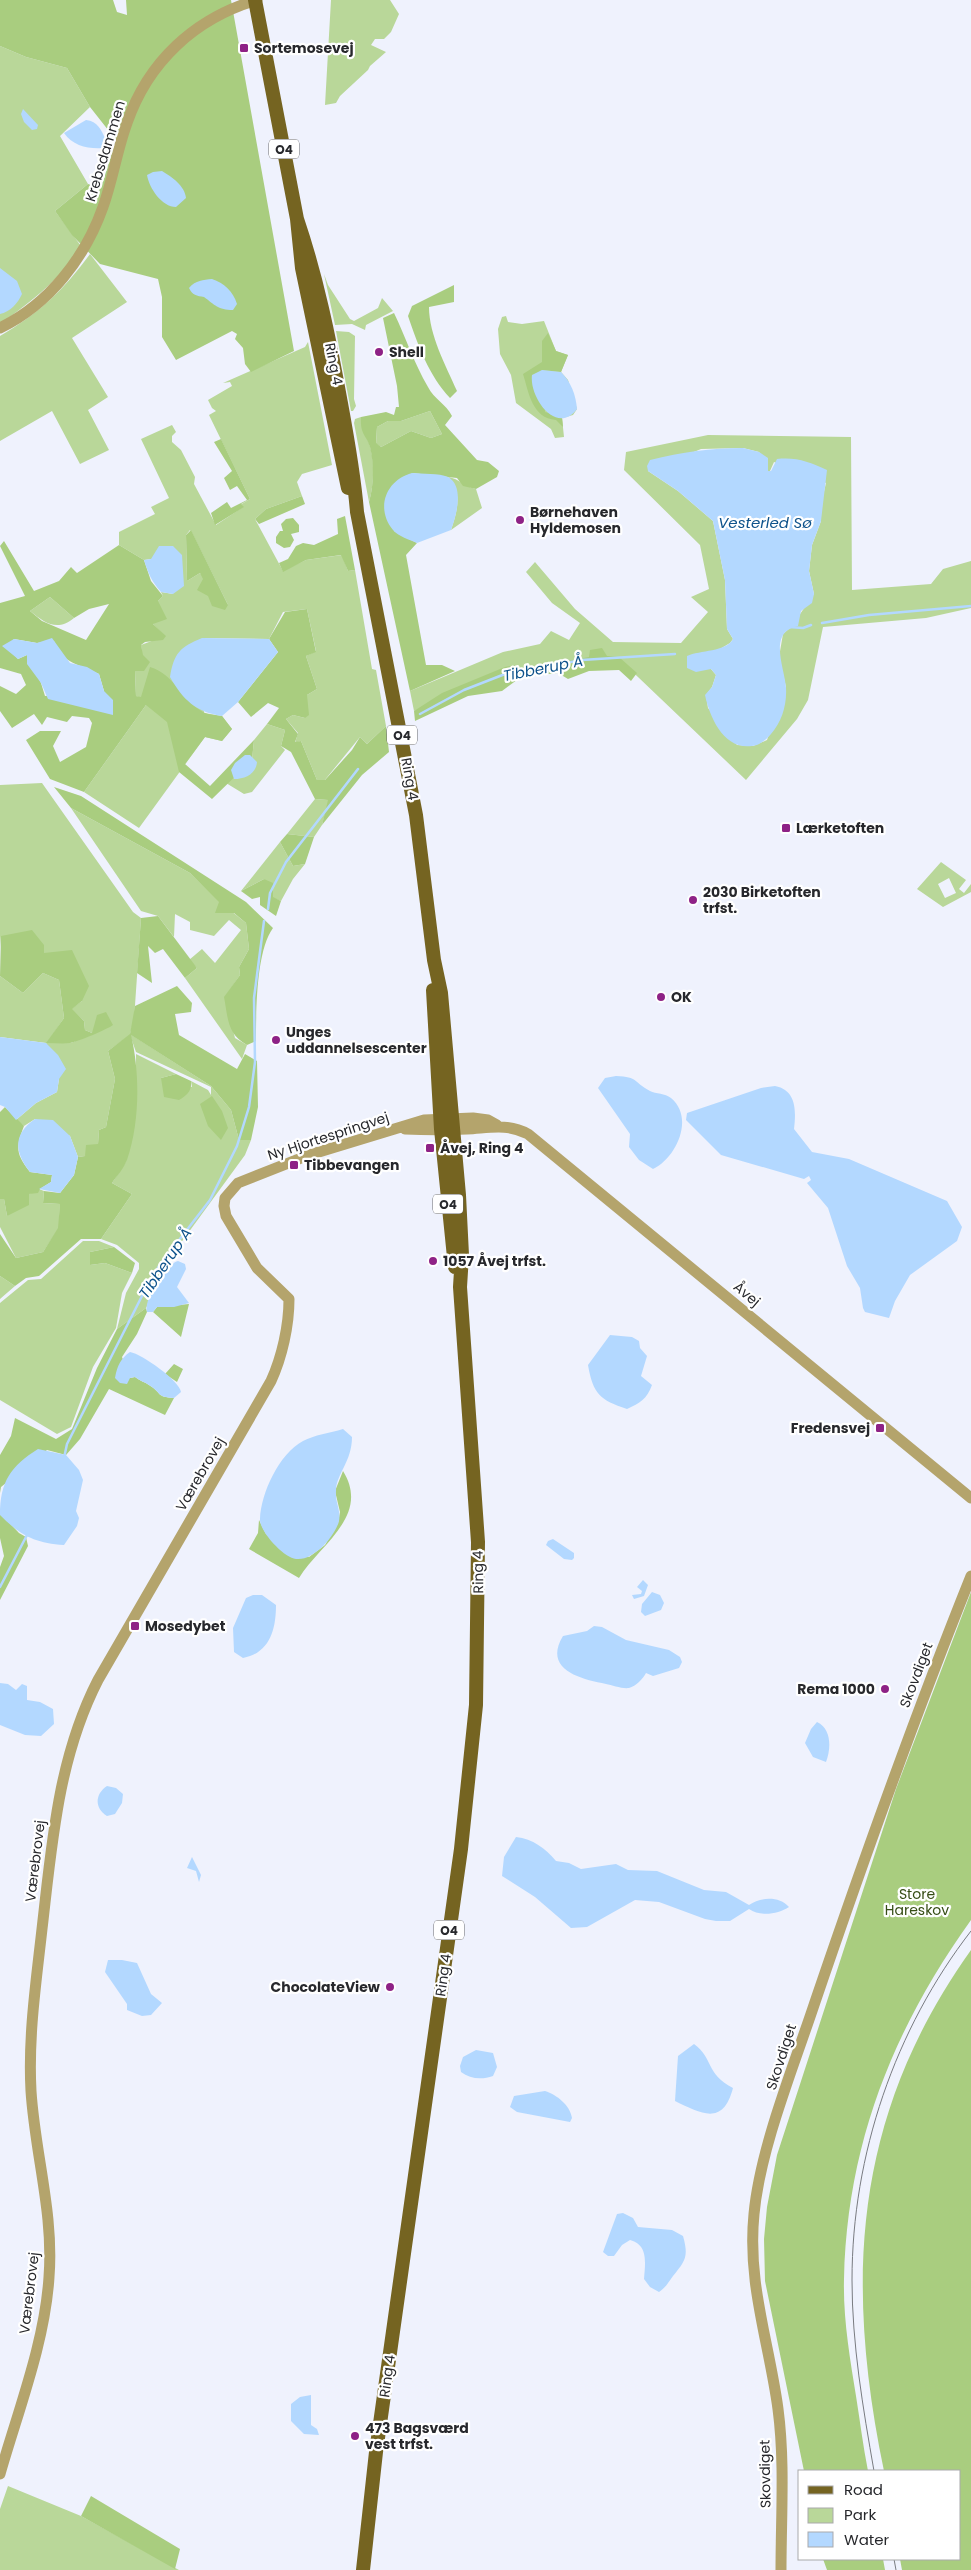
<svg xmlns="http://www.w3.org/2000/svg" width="971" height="2570" font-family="Poppins,sans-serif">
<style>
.green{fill:#b9d799;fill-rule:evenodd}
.forest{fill:#a9cd7f;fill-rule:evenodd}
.water{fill:#b3d8ff}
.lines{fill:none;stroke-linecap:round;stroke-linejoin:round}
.stream{stroke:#b3d8ff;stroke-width:2.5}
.tertiary{stroke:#b4a46c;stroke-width:11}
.primary{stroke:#756421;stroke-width:14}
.tram{stroke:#797b81;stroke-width:1}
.poi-dot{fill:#8e2286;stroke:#fff;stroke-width:2}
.labels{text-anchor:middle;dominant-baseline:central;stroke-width:4.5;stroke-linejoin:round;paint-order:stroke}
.shield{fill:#fff;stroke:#68686b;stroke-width:1}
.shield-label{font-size:12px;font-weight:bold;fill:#27282c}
.poi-label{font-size:14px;font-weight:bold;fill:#27282c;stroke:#fff;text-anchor:start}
.street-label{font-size:14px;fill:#27282c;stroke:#fff}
.park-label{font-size:14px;fill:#364d15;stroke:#fff}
.water-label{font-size:15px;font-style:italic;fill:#0d528b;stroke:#fff}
</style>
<rect width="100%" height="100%" fill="#eff2fd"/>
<path class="green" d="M331,0H390L399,14L391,32L384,39H375L371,45L386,52L370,66L368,70L340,96L336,103L325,105Z
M0,46L26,57L67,68L90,107L60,136L88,184L55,211L81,246C59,281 33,300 0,324Z
M90,254L127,302L72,338L108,397L88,410L109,450L80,464L52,411L0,441V336C39,313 63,291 90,254Z
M324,274L328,285L350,319L354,321L378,308L382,298L393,311L366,325L365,330L352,324L335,325Z
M506,316L508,322L522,324L544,321L556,351L568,355L561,372L568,380L577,409L573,415L562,418L564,437L555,438L551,429L516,403L511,375L500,354L498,329L502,317Z
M336,331L349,332L355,336L354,399L356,406L353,411H351Z
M308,342L332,465L302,474L297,482L302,496L266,509L255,519L283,571L306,560L342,555L348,571L355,570L372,669L376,670L386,726L367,744L360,737L324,781L317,780L301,741L295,743L298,733L286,719L293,715L305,718L307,695L317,689L306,656L316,651L307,609L283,612L269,639L202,638L204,713L222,716L232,729L222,741L205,737L139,828L84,792L146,705L141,698L136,696L135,671L142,655L141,645L165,636L153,624L158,601L163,596L161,592L173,594L151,559L144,560L119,545V532L155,514L151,507L169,498L141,439L172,425L176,432L172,436V442L181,450L195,477L194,484L216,525L243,507L240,505L250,499L209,415L216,411L212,408L208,400L232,386L230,382L223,383L305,347ZM190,530L191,531L228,605L200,573L187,581L186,535Z
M430,411L442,434L431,438L411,431L381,447L376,444L377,427L388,421H401Z
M361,417C361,428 365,433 369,443C375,460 374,485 369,502L354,423L355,419Z
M708,435L851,437L852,590L931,584L943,569L971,561V608L926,618L823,627L808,700L797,719L746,780L617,657L468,688L414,711L410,691L503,652L540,644L551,631L569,640L580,623L552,603L526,572L535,562L575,609L613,642L681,643L708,612L691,597L709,589L700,545L624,470L626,452ZM743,448L759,452L768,471H770L774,462L826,483L820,509L821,521L812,545L809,571L814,594L791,627L783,634L779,657L786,687L767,740L753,746L737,745L708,708L706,695L712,687L716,675L711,669L720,649L730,643L733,639L727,629L725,580L713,521L678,491L648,471L701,449Z
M448,477C460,479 463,486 476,489L482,508L451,530C457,512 463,492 448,477Z
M50,597L74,618C57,632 45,623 30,611Z
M267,724L285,730L281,746L285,750L252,792L244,794L226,783L252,760L254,740Z
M42,783L133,912L141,918L134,1020L130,1034L211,1086L231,1110L239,1140H251L245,1155L164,1266L165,1271L146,1308L117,1329L126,1293L139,1269V1263L117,1245L101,1239L132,1194L112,1183L126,1162L136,1087V1054L176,1074L161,1078L192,1087L191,1081L208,1090L211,1095V1087L136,1052L130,1035L108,1051L115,1079L106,1127L99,1130L98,1145L85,1156L78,1157L70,1136L35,1119L24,1126L16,1120L36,1103L57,1092L59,1079L46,1043L0,1037V976L23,993L43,973L59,980L64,1018L47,1043H71L92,1033L85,1030L84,1021L71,1009L82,1001L43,954L1,936L0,947V785Z
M315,799L329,800L322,825L314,837L287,834Z
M71,808L190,873L220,902L246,923L249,949L239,967L240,975L225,997L235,1038L247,1045L242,1059L185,978L197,968L189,960L202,949L215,963L241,930L229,920L214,936L190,930V922L175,914L174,937L158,916L141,911Z
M280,842L293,866L305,864L293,879L281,901L273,898L264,879L241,891Z
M941,862L966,880L959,889L964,893L971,884V892L943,907L917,889ZM949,878L956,893L945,898L938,884Z
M39,1189L44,1191L43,1203L60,1204L59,1228L43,1252L16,1258L0,1227V1199H4L7,1216L29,1194Z
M83,1241H99L114,1247L90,1252V1265L105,1263L132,1273L122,1293L116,1328L93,1367L71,1427L57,1434L0,1400V1303L28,1280L41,1279Z
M0,1276L15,1286L0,1299Z
M8,2486L81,2516L179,2570H0V2509Z"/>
<path class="forest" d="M0,0H113L117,12L127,15L126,0H231L294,351L251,372L245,364L243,348L235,339L237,334L232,331L176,360L162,337V297L158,279L100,264L72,235L55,211L88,184L101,188L116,140L90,107L67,68L26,57L0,46Z
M454,285V302L429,307C429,335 446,366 457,391L450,398C429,376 418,345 408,316L412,306Z
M394,313C406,338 414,363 428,387C434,399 446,404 452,416L445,425L477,460L488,462L499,471L497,477L476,489L463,486L457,478L412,473L394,531L417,543L406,555L426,665H442L455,671L410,691L369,502C374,485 374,463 370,447C366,434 360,435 361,417L386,412L394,415L396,407H399L397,386L383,318ZM430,411L442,434L431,438L411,431L381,447L376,443L377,427L388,421H401Z
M548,333L556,351L568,355L561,372L542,370L545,412L562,417L563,427L556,420C532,418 529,393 523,374L542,362V341Z
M221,439L250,499L241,504L244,507L215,525L211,513L227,502L231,508L247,500L237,486L230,490L224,478L232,471L214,442Z
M302,496L305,504L259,524L255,519L266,509Z
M345,516L355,570L348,571L341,555L306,560L283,572L279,563L288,559L296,546L303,543L314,545L338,534L337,519Z
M293,518L299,525V532L291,534L294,540L290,547L284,548L276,543V537L280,531H283L281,524L286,519Z
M191,530L228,605L225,610L212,606L208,596L197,590L203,579L200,573L187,581L186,535Z
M4,541L34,591L59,581L71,567L77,573L119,545L144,560L151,581L163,596L158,601L167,619L153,624L166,636L163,640L145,642L141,645L143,655L150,662L144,671H135L136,696L141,697L150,667C174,674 182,700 203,712C208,715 217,715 222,716L232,729L222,741L205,737L185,764L210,786L254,740L252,760L212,799L179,772L167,722L146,705L84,792L50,779L26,740L40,731H61L53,746L60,762L86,747L92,723L89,718L72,716L67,722L47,717L42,725L34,714L12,728L0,711V686L16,694L26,685L21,674L0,668V603L25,596L0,546ZM50,597L74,618L89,609L109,604L86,640L42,621L30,611ZM14,639L37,643L54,641C60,663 82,665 99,674L104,691L45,696L41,683L27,655L18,659L8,648Z
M307,609L316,652L306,656L317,689L307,695L309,715L305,718L293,715L286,719L298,734L295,742L301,741L317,780H325L352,750L360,737L367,744L386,726L389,752L362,775L322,825L328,800L315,799L291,752L281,746L285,730L267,724L279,708L268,703L251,717L238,702L278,652L269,639L285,612Z
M602,648L607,656L619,657L637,673L631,681L619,670L589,671L568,679L558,673L521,677L502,691L468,696L415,721L414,711L442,693L505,667L515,665L523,669L589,657L590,650Z
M54,787L81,796L246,902L273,928C256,951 256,1012 256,1041L247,1045C227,1034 228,1018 224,997L240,975L239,967L249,949L246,923L234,913H215L219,902L190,873L71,808Z
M287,834L314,837L305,864L293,866L280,842Z
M264,879L273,883V897L281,901L276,916L260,905V897L252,899L241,891Z
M158,916L197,968L185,978L163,949L155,953L148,946L152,983L137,973L141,918Z
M32,930L44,945V953L72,950L89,986L82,1001L72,1009L84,1021L85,1030L92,1033L97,1015L106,1012L113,1025C108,1029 77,1042 70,1043C63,1044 54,1043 46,1043L64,1018L59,980L43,973L23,993L0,976L1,936Z
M177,986L192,1003L191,1012L175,1014L179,1035L237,1069L245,1054L257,1061L258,1107L251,1140H239L231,1110L211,1086L131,1035C140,1073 140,1122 127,1160C124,1168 117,1176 112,1183L132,1194L101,1239H81L39,1276L26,1278L15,1286L0,1276V1234L16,1258L43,1252L58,1228L60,1204L43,1203L44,1191L60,1193L74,1175L78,1157L85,1156L86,1145L98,1144L99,1130L106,1127L115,1079L108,1051L130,1034L135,1006Z
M176,1074L191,1081C192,1091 187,1095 179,1100L164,1097L161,1078Z
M212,1096L222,1111L228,1128L221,1140L208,1126L200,1104Z
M5,1107L24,1126C16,1147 15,1153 30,1172L52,1175L51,1182L40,1189L38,1193L29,1194V1205L7,1216L4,1199H0V1112Z
M114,1247L135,1263L132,1273L105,1263L90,1265V1252Z
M189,1304L181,1337L153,1312L157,1307Z
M146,1308L147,1312L137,1334L122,1357L130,1378L135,1377C140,1381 145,1382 149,1385C162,1393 156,1397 174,1398L165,1415L109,1389L80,1439L66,1455L47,1450L1,1487L0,1493V1455L11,1436L15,1418L56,1439L72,1429L97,1368L117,1329Z
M174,1364L183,1369L177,1382L165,1374Z
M343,1471C371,1516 319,1545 299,1578L249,1549L258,1533L259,1520L266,1534L309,1557L325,1545L338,1523L340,1512L335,1491Z
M0,1513L19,1533L26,1537L28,1546L0,1600V1567L4,1556L0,1538Z
M971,1592V1920C893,2029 847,2144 844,2279C843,2319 850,2358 856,2396C860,2421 863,2446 868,2471H804L765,2281L764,2239L767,2207L777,2155L896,1789Z
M971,1950V2570H902L900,2559H960V2471H884C844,2278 854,2114 971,1950Z
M91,2496L180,2549L175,2569L81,2516Z
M823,2559H883L885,2570H827Z"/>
<path class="water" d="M23,109L38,125L37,129L32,130L24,122L21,114Z
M86,120C98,121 101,130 106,140L103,148C88,149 73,146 64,133Z
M162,171C172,177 185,186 186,198L176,207C162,207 149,188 147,175L153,172Z
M0,268L17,281L22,294C18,303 10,312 0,314Z
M212,279C224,283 233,291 237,304L233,310C218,310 215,305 204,297C197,296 192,295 189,288C196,280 203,280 212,279Z
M542,370L561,372C571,382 576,395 577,409C557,436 529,398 532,375Z
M743,448L759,452L768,458V471H771L777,459C797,457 809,462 827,470L821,521L812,545L809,571L814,594L812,603L801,611L798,626C767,632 785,668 786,688C787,704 782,722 771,734C767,739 759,746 752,746C724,750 710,718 705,695L712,687L716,675L711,669L696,672L687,668V656C700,650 726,652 733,639L727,629L725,580L713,521L678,491L648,471L647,466L650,460C682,452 711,448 743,448Z
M412,473C422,474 439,473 448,477C465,486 456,517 451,530L417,543C410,540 398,536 393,530C375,508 386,480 412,473Z
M159,546H173L182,555L184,586L173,594L161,592C152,582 148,573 144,560L151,559Z
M52,638L70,663L87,667L99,674L104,691L113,700V715L48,699L41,683L27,664V655L18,659L2,646L14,639L37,643Z
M202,638L269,639L278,652L238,702L222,716C196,712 183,700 170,677C174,653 180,647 202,638Z
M245,755H250L257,762C256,774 245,779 234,779L231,770L235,763Z
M0,1037L46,1043L58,1055L66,1069L59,1079L57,1092L36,1103L16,1120L5,1107L0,1105Z
M616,1076C639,1077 633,1082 650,1091C656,1094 665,1093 671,1098C695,1118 676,1158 653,1169L639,1160L629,1147L630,1134L598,1088L605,1078Z
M775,1086C797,1090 796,1112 794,1129L812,1152L849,1159L947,1201L962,1227L957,1241L910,1275L895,1301L889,1318L865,1312L863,1308L860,1288L847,1266L828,1208L807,1183L811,1180L809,1176L804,1179L721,1155L686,1120L687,1113L761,1088Z
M35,1119L53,1120L70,1136L78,1157L74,1175L60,1193L39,1189L51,1182L52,1175L30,1172C14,1152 13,1134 35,1119Z
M178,1261L185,1264L186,1269L177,1287L189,1303L174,1307H157L153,1312H147C143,1299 166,1264 178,1261Z
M610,1335L632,1337L639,1341L640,1348L647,1356L641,1376L652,1385C647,1399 640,1403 627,1409C600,1400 593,1394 588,1365Z
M130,1352C142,1354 180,1381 181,1392L174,1398C156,1397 162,1393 149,1385C145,1382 140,1381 135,1377L130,1378L127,1384L120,1383L115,1378C117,1366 121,1358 130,1352Z
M343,1429L352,1437C352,1462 336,1474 336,1491C335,1502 341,1510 339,1521C337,1530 327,1543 320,1549C313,1554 306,1560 296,1559C284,1558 259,1531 260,1519C261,1493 279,1454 303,1441C314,1435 330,1433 343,1429Z
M38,1449L66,1455L79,1470L83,1480L76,1511L79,1518L77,1526L64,1545C35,1543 21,1536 0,1515C0,1481 11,1466 38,1449Z
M553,1539L574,1553V1558L572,1560L564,1559L546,1545L548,1541Z
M643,1580L648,1585L644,1596L634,1599L632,1595L641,1594L642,1591L637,1587Z
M652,1592L660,1595L664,1603L661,1610L645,1616L641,1612L642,1604Z
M253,1595H262L276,1605C276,1629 270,1653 243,1658L234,1652L233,1628L246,1598Z
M594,1626L602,1627L626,1640L669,1650L680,1657L682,1662L679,1668L653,1676L646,1673C643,1679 636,1686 629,1688C622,1689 612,1685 606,1684C579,1679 543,1669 563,1636L587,1631Z
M0,1683L8,1684L16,1690L22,1684L27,1686V1700L40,1702L53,1709L54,1724L41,1736L25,1735L0,1725Z
M817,1722C832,1729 831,1749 826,1762L813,1757L805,1743L811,1729Z
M107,1786L116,1788L123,1794L122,1803L115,1814L107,1816C94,1808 95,1794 107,1786Z
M516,1837C533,1839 545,1848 556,1861L569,1863L581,1869L616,1864L628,1870L657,1871L704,1890L726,1892L749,1905C761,1897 779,1896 789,1907C778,1914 761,1917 749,1909L730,1921H716L705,1919L659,1902L635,1900L587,1927L571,1928L535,1897L502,1876L504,1857Z
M192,1857L201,1875L199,1882L196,1871L187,1868Z
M108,1960H122L137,1963L151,1994L162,2003L151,2015L142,2016L127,2010V2004L105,1972Z
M694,2044C714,2059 705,2073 733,2088C723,2126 702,2114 675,2101L678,2056Z
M476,2050L493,2053L497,2067L493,2076C482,2080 470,2079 461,2072L460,2066L463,2057Z
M545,2091C557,2095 570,2105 572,2118L570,2122L517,2112L510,2107L514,2096Z
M623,2213L633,2218L638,2227L672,2230L683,2236C689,2257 685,2261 673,2276C668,2283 666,2287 659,2292L650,2287L644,2279C645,2264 649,2245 630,2240L622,2245L614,2256H608L603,2252L617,2214Z
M311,2395V2425L317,2429L319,2435L304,2434L291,2421V2404L300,2397Z"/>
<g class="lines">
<path class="stream" d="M822,623L869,615L971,606
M789,627L803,628L811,625
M420,714L464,690L505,674L582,660L675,654
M268,909L270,893L286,862L358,769
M64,1458L67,1444L142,1296L159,1266L210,1200L237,1146L249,1107L255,1062L254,998L264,921
M0,1587L27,1535"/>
<path class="tertiary" d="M0,328C49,304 85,258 103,207C113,179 117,150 127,123C148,62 195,18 257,0
M405,1129C426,1130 447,1130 467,1129C489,1128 507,1123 528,1134L971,1498
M0,2474C18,2411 45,2342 49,2277C54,2214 35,2154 31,2091C28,2037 36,1983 42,1929C52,1843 58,1758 98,1680L271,1381C282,1357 289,1326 289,1299L257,1268L226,1216L224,1206L225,1198L238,1183L309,1155L424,1120L473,1118L488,1120L497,1125
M781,2570C781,2517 785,2462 778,2409C769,2342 747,2283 754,2214C760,2149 793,2068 814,2005C863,1861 914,1718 971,1576"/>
<path class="primary" d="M255,0L297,219L302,268L348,488
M297,219C317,278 329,337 340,398C347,436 354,473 357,512L416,815L434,960L441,993L459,1195L462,1255L460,1287L478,1542L476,1705L461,1849L376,2452L363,2570
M433,990L441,1129L455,1267"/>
<path class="tram" d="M874,2471C863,2408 852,2344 852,2280C852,2155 895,2029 971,1931
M894,2559L896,2570"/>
</g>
<g class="poi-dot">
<rect x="239" y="43" width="10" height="10" rx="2.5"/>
<circle cx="379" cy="352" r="5"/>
<circle cx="520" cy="520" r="5"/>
<rect x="781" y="823" width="10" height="10" rx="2.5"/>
<circle cx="693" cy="900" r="5"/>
<circle cx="661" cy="997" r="5"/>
<circle cx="276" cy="1040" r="5"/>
<rect x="425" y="1143" width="10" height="10" rx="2.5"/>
<rect x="289" y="1160" width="10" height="10" rx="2.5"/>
<circle cx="433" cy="1261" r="5"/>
<rect x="875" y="1423" width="10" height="10" rx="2.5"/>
<rect x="130" y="1621" width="10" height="10" rx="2.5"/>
<circle cx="885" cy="1689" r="5"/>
<circle cx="390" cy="1987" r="5"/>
<circle cx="355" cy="2436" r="5"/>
</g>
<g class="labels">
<g class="shield">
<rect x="269" y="139.5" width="30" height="19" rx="4"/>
<rect x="387" y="725.5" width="30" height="19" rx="4"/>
<rect x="433" y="1194.5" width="30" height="19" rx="4"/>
<rect x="434" y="1920.5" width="30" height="19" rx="4"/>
</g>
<g class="shield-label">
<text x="284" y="149">O4</text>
<text x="402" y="735">O4</text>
<text x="448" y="1204">O4</text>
<text x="449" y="1930">O4</text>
</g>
<g class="poi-label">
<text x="254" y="48">Sortemosevej</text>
<text x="389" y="352">Shell</text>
<text x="530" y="512">Børnehaven<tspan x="530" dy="16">Hyldemosen</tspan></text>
<text x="796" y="828">Lærketoften</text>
<text x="703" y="892">2030 Birketoften<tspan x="703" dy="16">trfst.</tspan></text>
<text x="671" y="997">OK</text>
<text x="286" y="1032">Unges<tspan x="286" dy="16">uddannelsescenter</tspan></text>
<text x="440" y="1148">Åvej, Ring 4</text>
<text x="304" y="1165">Tibbevangen</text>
<text x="443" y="1261">1057 Åvej trfst.</text>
<text x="870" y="1428" text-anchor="end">Fredensvej</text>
<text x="145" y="1626">Mosedybet</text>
<text x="875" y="1689" text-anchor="end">Rema 1000</text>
<text x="380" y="1987" text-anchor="end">ChocolateView</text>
<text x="365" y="2428">473 Bagsværd<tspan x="365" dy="16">vest trfst.</tspan></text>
</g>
<g class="street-label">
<text transform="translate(105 151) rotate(-73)">Krebsdammen</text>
<text transform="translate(334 364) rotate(79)">Ring 4</text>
<text transform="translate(410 779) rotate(80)">Ring 4</text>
<text transform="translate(328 1136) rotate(-18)">Ny Hjortespringvej</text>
<text transform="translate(747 1294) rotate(40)">Åvej</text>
<text transform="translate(200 1474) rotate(-60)">Værebrovej</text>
<text transform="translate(478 1572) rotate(-91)">Ring 4</text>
<text transform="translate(916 1675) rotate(-69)">Skovdiget</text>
<text transform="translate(35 1861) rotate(-83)">Værebrovej</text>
<text transform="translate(443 1975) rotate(-82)">Ring 4</text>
<text transform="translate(781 2057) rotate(-72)">Skovdiget</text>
<text transform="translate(29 2293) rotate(-83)">Værebrovej</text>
<text transform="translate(387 2376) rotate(-82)">Ring 4</text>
<text transform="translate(765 2474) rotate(-91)">Skovdiget</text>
</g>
<g class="park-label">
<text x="917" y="1894">Store<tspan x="917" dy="16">Hareskov</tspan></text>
</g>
<g class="water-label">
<text x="765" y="522">Vesterled Sø</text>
<text transform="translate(543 668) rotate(-11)">Tibberup Å</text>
<text transform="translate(165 1263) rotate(-56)">Tibberup Å</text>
</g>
</g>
<rect x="798" y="2470" width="162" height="90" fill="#ffffff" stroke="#a9a9ab"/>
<rect x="808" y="2486" width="25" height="8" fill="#756421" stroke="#a9a9ab"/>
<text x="844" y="2495" font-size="15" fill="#27282c">Road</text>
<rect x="808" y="2508" width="25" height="15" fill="#b9d799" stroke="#a9a9ab"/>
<text x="844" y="2520" font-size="15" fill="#27282c">Park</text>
<rect x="808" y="2532" width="25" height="15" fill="#b3d8ff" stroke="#a9a9ab"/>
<text x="844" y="2545" font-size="15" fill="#27282c">Water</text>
</svg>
